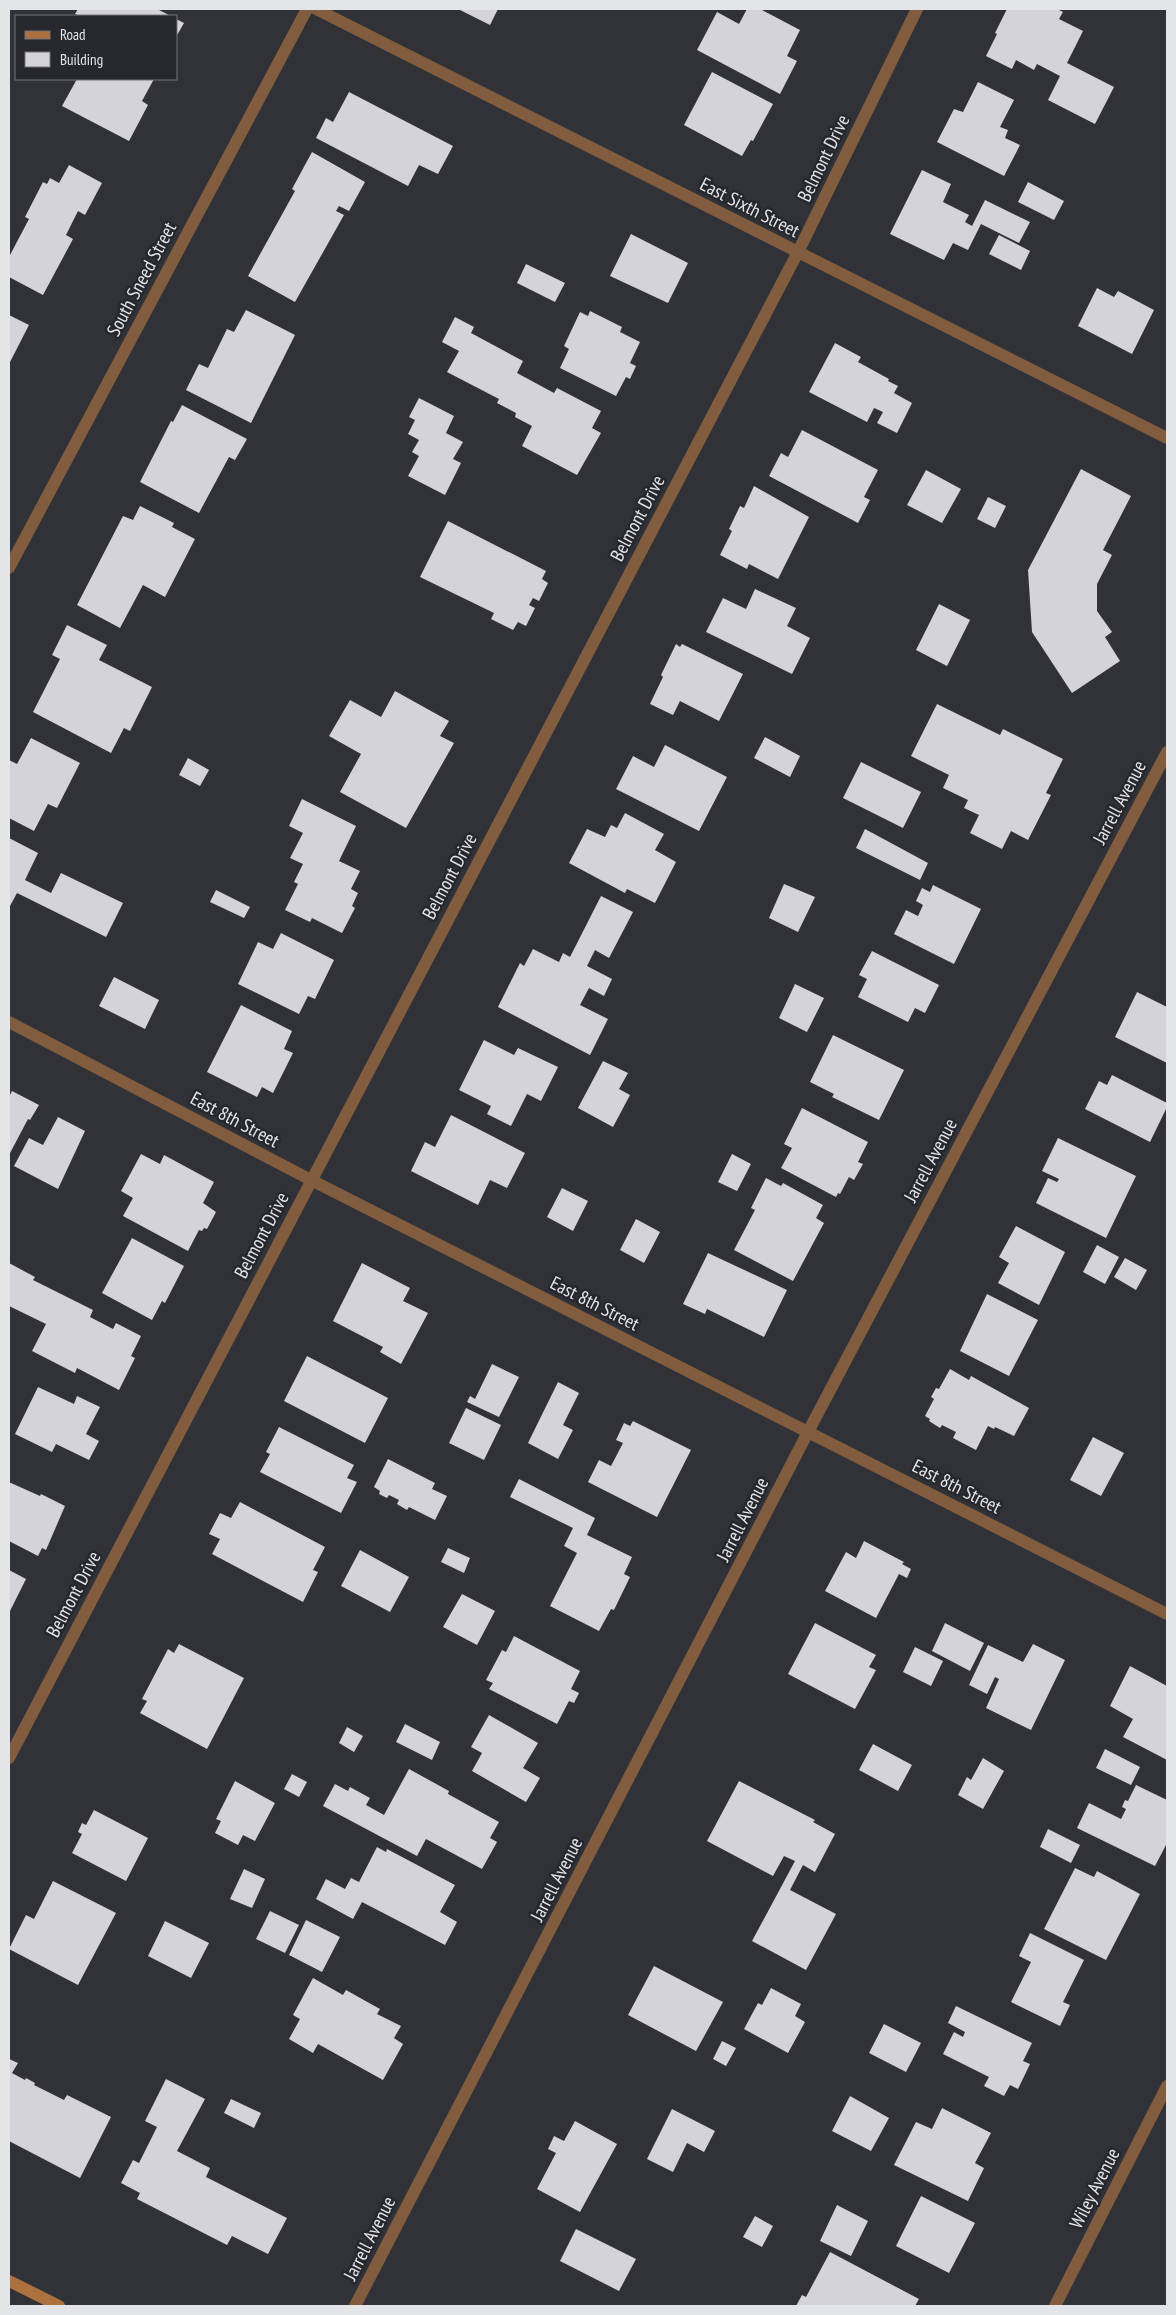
<svg xmlns="http://www.w3.org/2000/svg" width="1176" height="2315" font-family="'PT Sans Narrow',sans-serif">
<style>
.building{fill:#d5d3da}
.lines{fill:none;stroke-linecap:round;stroke-linejoin:round}
.minor{stroke:#815c3e;stroke-width:12}
.secondary{stroke:#ad7140;stroke-width:12}
.labels{text-anchor:middle;dominant-baseline:central;stroke-width:5;stroke-linejoin:round;paint-order:stroke}
.street-label{font-size:19px;fill:#e4e5e8;stroke:#26282d}
</style>
<rect width="100%" height="100%" fill="#303237"/>
<path class="building" d="M78,9H157L171,16H80L75,14Z
M458,9H498L490,25Z
M747,9H760L800,30L787,56L797,61L780,94L697,50L717,12L739,24Z
M1007,9H1057L1063,12L1059,19L1083,31L1067,63L1114,87L1095,124L1048,100L1060,76L1037,64L1034,70L1016,60L1012,69L986,56L997,34L995,33Z
M176,19L184,23L176,37Z
M712,72L773,104L753,141L751,140L742,156L684,125Z
M77,79H154L142,101L148,105L129,141L62,106Z
M978,82L1014,100L1000,127L1008,130L1005,138L1020,145L1004,176L937,142L954,109L963,112Z
M349,92L453,146L438,174L419,165L408,186L316,138L326,118L333,122Z
M312,152L365,182L349,211L339,206L336,211L344,215L295,302L248,276L295,191L292,189Z
M69,165L102,183L85,215L78,211L66,235L73,239L43,295L9,277V257L29,219L25,217L43,182L47,184L50,178L59,183Z
M922,170L951,184L943,202L969,215L965,222L972,226L985,200L1030,222L1019,243L981,224L968,250L953,243L944,260L890,234Z
M1028,182L1064,201L1054,220L1018,202Z
M631,234L688,263L668,303L610,276Z
M999,235L1030,251L1021,270L989,254Z
M526,264L565,283L555,302L517,283Z
M1097,288L1114,297L1118,291L1154,310L1132,354L1078,326Z
M246,310L295,335L251,423L186,390L199,364L208,368L227,329L234,332Z
M590,311L622,327L620,332L640,342L630,363L636,366L630,379L626,377L616,396L560,368L569,349L564,346L580,312L588,316Z
M9,315L29,325L9,364Z
M455,317L474,327L471,333L523,361L517,373L554,393L557,388L601,411L592,428L601,433L577,475L522,446L532,426L515,417L516,413L497,403L499,399L447,372L459,351L442,342Z
M835,343L861,357L858,362L889,379L888,381L898,386L894,393L912,403L897,433L877,423L883,412L874,408L867,422L809,392Z
M419,398L454,416L446,433L463,442L453,459L461,463L445,495L408,476L419,456L412,452L419,440L408,434L415,420L409,417Z
M182,405L247,439L235,460L229,457L199,513L140,482L171,421L173,422Z
M802,430L878,470L864,497L870,500L858,523L769,476L781,453L788,457Z
M1081,469L1131,496L1103,550L1112,555L1097,584V611L1112,632L1105,637L1120,661L1072,693L1032,632L1028,570Z
M926,470L961,489L942,523L907,505Z
M754,486L809,517L778,579L749,564L747,569L720,555L732,531L729,529L740,506L744,508Z
M988,497L1006,506L995,528L977,519Z
M140,506L174,523L172,527L195,539L165,597L143,585L120,628L77,605L123,516L133,520Z
M448,521L546,571L542,579L548,583L539,601L533,598L529,605L535,608L526,626L518,622L513,630L491,619L494,613L420,577Z
M755,589L796,608L787,626L810,638L792,674L706,632L723,598L746,609Z
M939,604L970,620L947,666L916,650Z
M67,625L107,645L99,660L152,687L130,731L124,728L111,753L33,712L60,659L52,655Z
M676,644L680,647L682,644L743,674L719,721L680,701L673,715L650,704L663,677L661,675Z
M395,691L449,721L440,736L454,743L406,828L340,792L361,754L329,736L350,700L381,717Z
M937,704L1000,735L1003,729L1063,759L1046,793L1051,795L1028,840L1011,831L1002,849L970,833L979,815L964,808L968,800L943,788L949,775L911,756Z
M765,737L800,756L790,777L754,758Z
M31,738L80,763L57,808L48,804L34,831L9,818V760L17,764Z
M665,745L727,777L699,831L616,789L633,756L654,767Z
M188,758L209,770L200,786L179,775Z
M861,762L921,792L903,828L843,798Z
M302,799L356,826L339,861L360,871L351,889L358,893L352,906L355,908L342,933L312,918L310,922L285,910L298,884L294,882L303,864L290,858L303,833L289,826Z
M625,813L664,834L655,850L676,862L655,903L627,889L625,893L569,863L587,829L605,837L611,825L617,828Z
M865,829L928,863L920,880L856,848Z
M9,838L38,853L25,880L51,893L61,873L123,903L106,937L17,893L10,906L9,905Z
M784,884L815,897L798,932L769,918Z
M933,885L981,909L954,964L894,934L906,910L918,916L923,905L916,901L922,888L930,892Z
M216,890L250,907L244,918L210,902Z
M601,896L633,912L609,958L595,950L587,966L612,979L604,996L589,988L580,1005L608,1019L590,1055L498,1007L520,963L524,966L533,949L559,962L563,953L570,957Z
M281,933L334,960L315,999L308,996L299,1014L238,984L258,942L273,949Z
M872,951L939,985L925,1013L915,1008L908,1022L858,997L867,979L859,975Z
M114,977L159,1000L145,1029L99,1006Z
M795,984L824,998L807,1032L779,1018Z
M1137,992L1167,1007V1063L1115,1037Z
M241,1005L292,1031L284,1049L293,1053L273,1093L262,1087L257,1097L207,1072Z
M833,1035L904,1070L879,1120L832,1097L834,1094L810,1082Z
M484,1040L514,1055L518,1048L558,1067L541,1101L527,1094L511,1126L487,1114L491,1106L459,1090Z
M603,1061L628,1073L619,1089L630,1095L613,1127L578,1108Z
M1112,1075L1167,1103V1107L1150,1142L1085,1109L1099,1081L1107,1085Z
M12,1091L39,1105L30,1120L28,1119L9,1155V1097Z
M802,1108L868,1142L858,1162L863,1164L854,1180L849,1177L840,1194L838,1193L836,1197L781,1168L792,1148L784,1144Z
M451,1115L525,1153L507,1188L490,1180L478,1205L411,1171L425,1142L435,1147Z
M58,1117L85,1131L58,1189L14,1166L29,1138L43,1145Z
M1058,1138L1136,1176L1106,1238L1036,1203L1048,1178L1057,1182L1059,1179L1042,1171Z
M141,1154L160,1164L164,1155L214,1182L203,1203L216,1212L207,1229L204,1228L202,1231L199,1230L188,1251L123,1216L133,1198L121,1191Z
M732,1154L751,1164L737,1191L718,1182Z
M766,1178L781,1186L783,1183L823,1205L816,1218L824,1223L793,1281L734,1250L755,1210L751,1208Z
M562,1188L588,1201L573,1231L547,1217Z
M636,1219L660,1232L644,1263L620,1250Z
M1016,1226L1065,1252L1039,1305L998,1283L1009,1263L999,1257Z
M132,1238L184,1266L165,1303L162,1301L152,1320L102,1293Z
M1097,1245L1119,1257L1105,1284L1083,1272Z
M708,1253L787,1290L764,1337L707,1309L705,1314L683,1304Z
M1125,1258L1147,1270L1136,1290L1114,1277Z
M9,1263L35,1277L33,1280L93,1310L90,1317L113,1329L116,1323L141,1336L131,1356L135,1358L119,1390L77,1368L75,1373L32,1351L46,1324L9,1306Z
M362,1263L410,1288L403,1301L428,1313L401,1364L380,1352L383,1347L333,1321Z
M987,1294L1038,1320L1009,1376L960,1351Z
M307,1356L388,1398L365,1443L284,1401Z
M492,1364L519,1377L499,1417L467,1402L470,1396L475,1399Z
M950,1369L969,1380L971,1376L1029,1408L1014,1436L995,1427L994,1429L988,1426L976,1450L953,1438L956,1432L942,1425L940,1428L929,1421L930,1419L925,1416L934,1399L931,1397L936,1388L939,1389Z
M558,1382L579,1393L563,1425L573,1430L558,1459L528,1443Z
M38,1387L74,1404L77,1396L100,1407L86,1434L99,1441L89,1460L56,1444L52,1452L15,1434Z
M466,1408L501,1425L484,1460L449,1443Z
M633,1421L691,1450L657,1517L588,1482L599,1460L611,1466L623,1443L616,1440L624,1423L630,1426Z
M279,1427L354,1465L347,1478L357,1482L341,1513L260,1472L270,1454L266,1452Z
M1093,1437L1124,1453L1101,1496L1070,1480Z
M388,1459L435,1483L432,1489L447,1496L435,1520L409,1507L407,1510L397,1504L399,1500L389,1495L387,1498L379,1494L380,1491L374,1487Z
M519,1479L595,1518L587,1535L632,1557L624,1574L630,1577L614,1610L611,1609L599,1631L550,1606L577,1553L564,1546L573,1528L510,1497Z
M9,1483H11L40,1496L41,1494L65,1506L46,1550L42,1548L38,1556L9,1541Z
M240,1502L325,1547L313,1570L318,1572L303,1602L212,1554L220,1539L209,1534L220,1513L231,1518Z
M864,1541L904,1562L902,1564L911,1569L907,1578L899,1574L876,1618L825,1591L846,1552L856,1558Z
M448,1548L470,1558L464,1573L441,1562Z
M360,1550L409,1577L390,1612L341,1586Z
M9,1570L26,1579L9,1613Z
M462,1594L495,1611L477,1645L443,1627Z
M815,1623L876,1655L869,1667L876,1670L855,1709L788,1674Z
M945,1623L984,1643L970,1671L932,1651Z
M514,1636L580,1671L571,1689L579,1693L574,1703L569,1701L557,1724L489,1689L493,1683L486,1680L502,1650L506,1652Z
M179,1644L244,1678L207,1749L140,1713L147,1701L142,1699L168,1649L174,1653Z
M1033,1644L1065,1660L1031,1730L986,1708L999,1679L995,1677L987,1694L969,1685L988,1645L1023,1662Z
M915,1647L943,1661L931,1686L903,1672Z
M1130,1666L1167,1686V1760L1123,1737L1133,1719L1110,1706Z
M489,1715L538,1743L523,1768L540,1778L526,1802L472,1771L482,1753L471,1747Z
M405,1724L440,1742L432,1760L396,1742Z
M347,1727L363,1736L354,1752L339,1743Z
M873,1744L912,1765L898,1791L859,1770Z
M1105,1749L1140,1767L1131,1785L1096,1768Z
M983,1758L1004,1771L983,1809L958,1795L967,1777L971,1780Z
M409,1769L449,1791L448,1794L499,1822L490,1838L497,1842L482,1869L426,1839L417,1856L323,1806L335,1784L348,1791L350,1787L370,1798L366,1805L384,1815Z
M292,1774L307,1782L299,1797L284,1789Z
M235,1781L275,1803L255,1841L243,1835L238,1845L215,1833L221,1821L216,1819Z
M739,1781L815,1820L813,1822L835,1834L815,1872L803,1865L790,1890L836,1914L806,1970L752,1941L795,1861L784,1856L773,1876L707,1841Z
M1136,1785L1167,1800V1846L1166,1845L1155,1866L1077,1828L1089,1803L1121,1819L1126,1809L1122,1807L1125,1800L1128,1801Z
M94,1810L148,1838L126,1881L72,1853L82,1834L78,1832L82,1823L86,1825Z
M1048,1829L1080,1845L1071,1863L1040,1847Z
M377,1847L386,1852L387,1849L455,1885L440,1912L457,1922L445,1945L362,1902L353,1919L316,1899L326,1879L345,1889L351,1878L359,1882Z
M1075,1868L1094,1877L1097,1871L1140,1894L1106,1960L1044,1929Z
M244,1869L265,1879L252,1908L230,1899Z
M53,1881L116,1913L78,1985L9,1949L26,1915L34,1919Z
M270,1911L299,1925L285,1953L256,1939Z
M306,1920L340,1937L322,1972L289,1955Z
M165,1921L209,1943L191,1978L148,1956Z
M1030,1933L1084,1960L1063,2002L1070,2005L1060,2026L1011,2002L1031,1962L1019,1956Z
M654,1966L723,2002L696,2051L628,2015Z
M313,1978L343,1995L346,1990L362,1999L380,2009L377,2014L401,2026L394,2038L403,2044L383,2080L318,2044L313,2053L289,2039L300,2019L293,2015Z
M771,1988L801,2004L795,2016L805,2022L788,2053L744,2029L758,2003L762,2005Z
M956,2006L1032,2043L1023,2061L1030,2064L1018,2089L1010,2085L1004,2096L984,2086L989,2077L943,2054L954,2032L963,2037L965,2032L948,2023Z
M884,2024L921,2043L906,2072L869,2053Z
M722,2041L736,2048L726,2066L713,2059Z
M9,2059L18,2063L12,2073L25,2080L26,2078L35,2083L34,2085L64,2100L67,2095L111,2117L80,2178L9,2141Z
M166,2079L205,2099L177,2151L210,2168L206,2177L287,2218L268,2254L232,2236L227,2245L137,2199L140,2193L121,2183L133,2160L139,2163L157,2127L145,2121Z
M850,2096L889,2118L871,2151L832,2131Z
M231,2099L261,2113L254,2128L224,2113Z
M942,2108L991,2133L975,2163L984,2168L968,2201L894,2165L916,2122L932,2129Z
M672,2109L715,2131L704,2152L687,2143L673,2172L647,2159Z
M575,2121L617,2144L580,2212L537,2189L556,2153L548,2149L554,2136L564,2141Z
M921,2196L975,2223L949,2273L896,2246Z
M837,2205L868,2221L851,2256L820,2241Z
M755,2216L773,2226L762,2247L743,2237Z
M576,2229L636,2259L619,2291L560,2261Z
M830,2252L919,2299L915,2306H796L802,2295L806,2297Z"/>
<g class="lines">
<path class="minor" d="M316,9L1167,438
M9,568L307,9
M9,1022L311,1180L1167,1614
M9,1758L798,252L917,9
M355,2306L808,1432L1167,752
M1055,2306L1167,2086"/>
<path class="secondary" d="M9,2281L59,2306"/>
</g>
<g class="labels">
<g class="street-label">
<text transform="translate(823 158) rotate(-64)">Belmont Drive</text>
<text transform="translate(750 207) rotate(27)">East Sixth Street</text>
<text transform="translate(141 279) rotate(-62)">South Sneed Street</text>
<text transform="translate(637 518) rotate(-62)">Belmont Drive</text>
<text transform="translate(1119 802) rotate(-62)">Jarrell Avenue</text>
<text transform="translate(449 876) rotate(-62)">Belmont Drive</text>
<text transform="translate(235 1119) rotate(28)">East 8th Street</text>
<text transform="translate(930 1160) rotate(-62)">Jarrell Avenue</text>
<text transform="translate(261 1235) rotate(-62)">Belmont Drive</text>
<text transform="translate(595 1303) rotate(27)">East 8th Street</text>
<text transform="translate(957 1486) rotate(27)">East 8th Street</text>
<text transform="translate(742 1519) rotate(-63)">Jarrell Avenue</text>
<text transform="translate(73 1594) rotate(-62)">Belmont Drive</text>
<text transform="translate(556 1879) rotate(-63)">Jarrell Avenue</text>
<text transform="translate(1094 2188) rotate(-63)">Wiley Avenue</text>
<text transform="translate(369 2238) rotate(-63)">Jarrell Avenue</text>
</g>
</g>
<rect width="1176" height="2315" fill="none" stroke="#e4e5e8" stroke-width="20"/>
<rect x="15" y="15" width="162" height="65" fill="#26282d" stroke="#727478"/>
<rect x="25" y="31" width="25" height="8" fill="#ad7140" stroke="#727478"/>
<text x="60" y="40" font-size="15" fill="#e4e5e8">Road</text>
<rect x="25" y="52" width="25" height="15" fill="#d5d3da" stroke="#727478"/>
<text x="60" y="65" font-size="15" fill="#e4e5e8">Building</text>
</svg>
